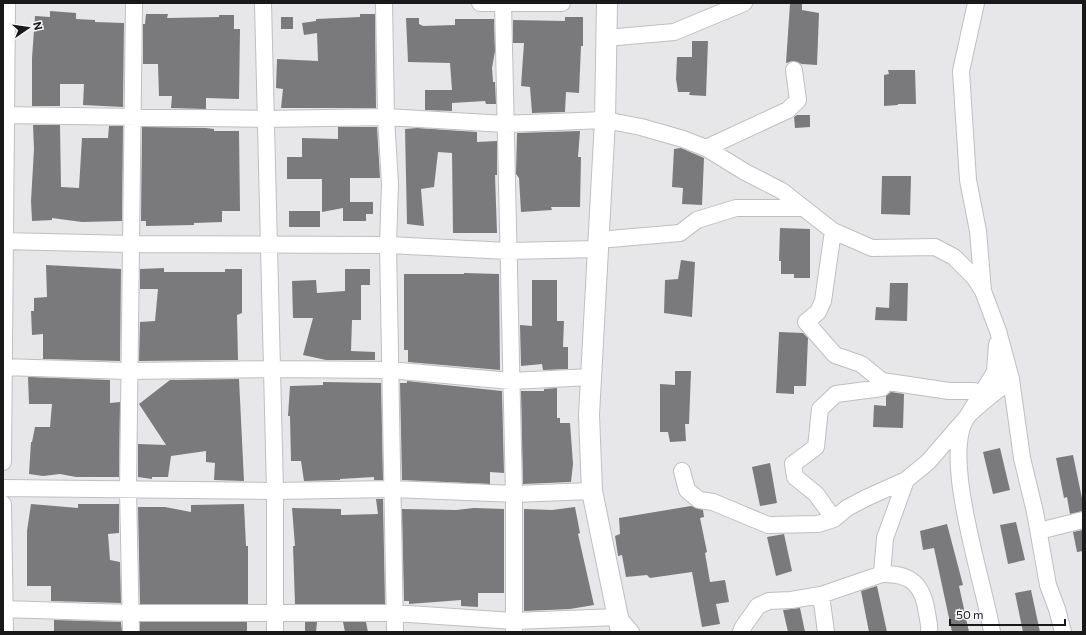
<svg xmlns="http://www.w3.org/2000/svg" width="1086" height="635" font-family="Commissioner,sans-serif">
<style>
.building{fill:#7a797c}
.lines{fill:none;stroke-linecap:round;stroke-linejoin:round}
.minor-casing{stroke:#bfbfc2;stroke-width:18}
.tertiary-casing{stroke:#bfbfc2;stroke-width:22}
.minor{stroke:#fff;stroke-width:16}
.tertiary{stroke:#fff;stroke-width:20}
</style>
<rect width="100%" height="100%" fill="#e7e7ea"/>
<path class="building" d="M790,4H802V10L819,13L817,65L802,64L793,61L786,63Z
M50,11L76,13V19L95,20V22L124,23L123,107L83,105L84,84H60V106H32V58L35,16L50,17Z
M146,14H168L167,18L219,17V15H234V29H240L239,99L206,98V109L171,108L172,96H159L158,64H143V24H145Z
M360,14H375L376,108H281L283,89L276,88L277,59L318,61L317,33L304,35L302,23L316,21V19L360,17Z
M281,17H293V29H281Z
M565,17H583V46H581L579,93L566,92L565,112L532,113L530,87L521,86L524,43H513V20L565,21Z
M406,18H419V24L423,26L455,25V19H494L495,51L492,68L493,82H495L496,104H486L485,101L452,103V111L425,110V90H452L450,63L408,62Z
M692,41H708L706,96L689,95L690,92H678L676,79L677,57H692Z
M888,70H915L916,104H898V105L884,106V75L889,74Z
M797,115H810V127L795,128L794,117Z
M33,125H60L61,187L79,188L82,138H108L109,126H123L122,221L82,222L52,218V220L32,221L31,201L34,149Z
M142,127L206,128L214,129V131H239L240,211H222V222L194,223V225L146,226V221H141Z
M338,127H377L380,178H350V202H373V214H366V221H343V208L322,212V179H287V157H302V138L338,139Z
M417,128L477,132V142L497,141V175H495L497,233H453L452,153L438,152L434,187L421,189L424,226L407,224L405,129Z
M580,131L578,157H581L580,207H551L552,210L521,212L519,178L516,174L517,133Z
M681,148L704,158L702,205L682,204L683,188L672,187L674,149Z
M882,176H911L910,215L881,214Z
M289,211H320V227H289Z
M780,228L810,229V278H794V274H781V261H779Z
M681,260L695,262L692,317L664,313L665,280L678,279Z
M46,265L121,269L120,361L43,359V334L32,335L31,311H34V298L47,297Z
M164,268V272H225V269H242V313L237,315L238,360L139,361L140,322L155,321L158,289H140V269Z
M345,269H370V285H361V320H352L351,351L375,352V360H326L303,355L313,318H293L292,281L316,280L317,293L345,291Z
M464,273L499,274L500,370L408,362V350H404V274H464Z
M532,280H557V321H564L563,347H568V369L543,370L542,364L521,366L520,325L532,326Z
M890,283H908L907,321L875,320L876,307L889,308Z
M779,332L803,333L808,338L806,386H794V394L776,393Z
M675,371H691L689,424H685L686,441L670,442L668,432H660V384L675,385Z
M28,377L110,380V403L120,402L119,477H76L60,474L43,476L29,474L31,442H32L35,427H50L52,404H29Z
M239,379L244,481L214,480L215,463L206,462V451L171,456L168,477H152V479L138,477V444L166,445L139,404L170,380Z
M407,381L502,391L504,473L490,472V484L402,480L400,383H407Z
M323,382L381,383L383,480H374V477L340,479V480L304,481L301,461H291L290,416H288L290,386L323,385Z
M557,388V418H560V423H570L573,464L571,482L523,484L521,391H544V389Z
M891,392L904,394L903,428L873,427L874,405L886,406V396Z
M1000,448L1010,490L993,494L983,452Z
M1073,455L1083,503V511L1070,514L1067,497L1064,498L1056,458Z
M770,463L777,503L760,506L752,467Z
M376,499H383L385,604H295L293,546H295L292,508L341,509V515L378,514Z
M31,504L78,508V504H119V533L108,534L110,560L120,562L121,603L51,601V586H27V531Z
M244,504L246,546H248V604H140L138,507H165L191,512V505Z
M691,506L703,510L704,517L700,518L707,552L705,553L710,582L725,580L729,602L716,604L720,624L702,627L692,572L650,578L647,575L626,577L622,555L618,556L615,536L620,534L619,518Z
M575,507L580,533L578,534L594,605L570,609L524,611V509L552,510Z
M474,508L504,509V593H478V607L461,606V600L409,604V601H404L402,509L456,510Z
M1016,522L1025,560L1008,564L1000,525Z
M947,524L963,585L959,586L969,632H952L934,548L923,550L920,531Z
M1083,530V551L1077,552L1073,532Z
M784,534L792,571L776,576L767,537Z
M877,586L887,632H869L861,591Z
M1031,590L1040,632H1023L1015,593Z
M800,608L805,632H788L783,610Z
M54,620L121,622L122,632H54Z
M140,622H247V632H140Z
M305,622H317L316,632H305Z
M343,622H366L368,632H345Z"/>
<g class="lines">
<defs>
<path id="minor" d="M263,3L275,491V632
M384,3L386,117L390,184L388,245L395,632
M480,3H562
M503,3L514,494V630
M976,3L961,71L968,180L978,231L983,291L998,331L1011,379L1022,458L1035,512L1048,585L1057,609L1063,632
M606,38L674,32L744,3
M3,115L265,119L386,117L505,124L605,120L641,127L683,139L706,148L745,172L782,191L833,231L872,248L935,247L954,257L974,277L983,291
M706,148L788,110L798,100L794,70
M833,231L823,301L818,312L806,322L835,355L861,364L882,381L949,391H974L980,397
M598,240L680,233L697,220L736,208H803
M3,241L131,244L388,245L508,251L598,249
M3,367L129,371L271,369L390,370L511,381L591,377
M3,462L7,3
M682,471L687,490L699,500L713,502L768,525L818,524L834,519L847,508L866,498L906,480L928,462L967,417L995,372L997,344
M3,488L275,491L392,489L514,494L592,491
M3,504L5,632
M834,519L816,494L795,477L793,464L816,447L820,409L836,394L882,388V381
M1039,531L1083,520
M882,574C911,573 923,585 927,613C928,620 930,626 929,632
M821,595L826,632
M3,609L130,613H394L514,621L618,617L631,632
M131,632L128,490L134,3
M741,632L743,627L758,606L769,601L791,600L821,595L882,574L885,538L906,480
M992,632C985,586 940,455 967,417C975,407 1000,389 1011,379"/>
<path id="tertiary" d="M607,3L605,120L589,415L592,491L621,632"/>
</defs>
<use href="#minor" class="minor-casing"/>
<use href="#tertiary" class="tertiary-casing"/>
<use href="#minor" class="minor"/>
<use href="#tertiary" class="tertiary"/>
</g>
<rect width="1086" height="635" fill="none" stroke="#19191a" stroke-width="8"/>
<g transform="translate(28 28) rotate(77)" stroke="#f4f5f8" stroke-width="3" paint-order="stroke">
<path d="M0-3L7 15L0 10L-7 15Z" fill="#19191a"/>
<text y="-6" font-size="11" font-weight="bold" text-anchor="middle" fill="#19191a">N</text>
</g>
<path d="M950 619v6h115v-6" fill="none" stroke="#19191a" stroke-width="2"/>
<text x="956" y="619" font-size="12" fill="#19191a" stroke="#f4f5f8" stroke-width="3" paint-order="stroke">50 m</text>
</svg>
